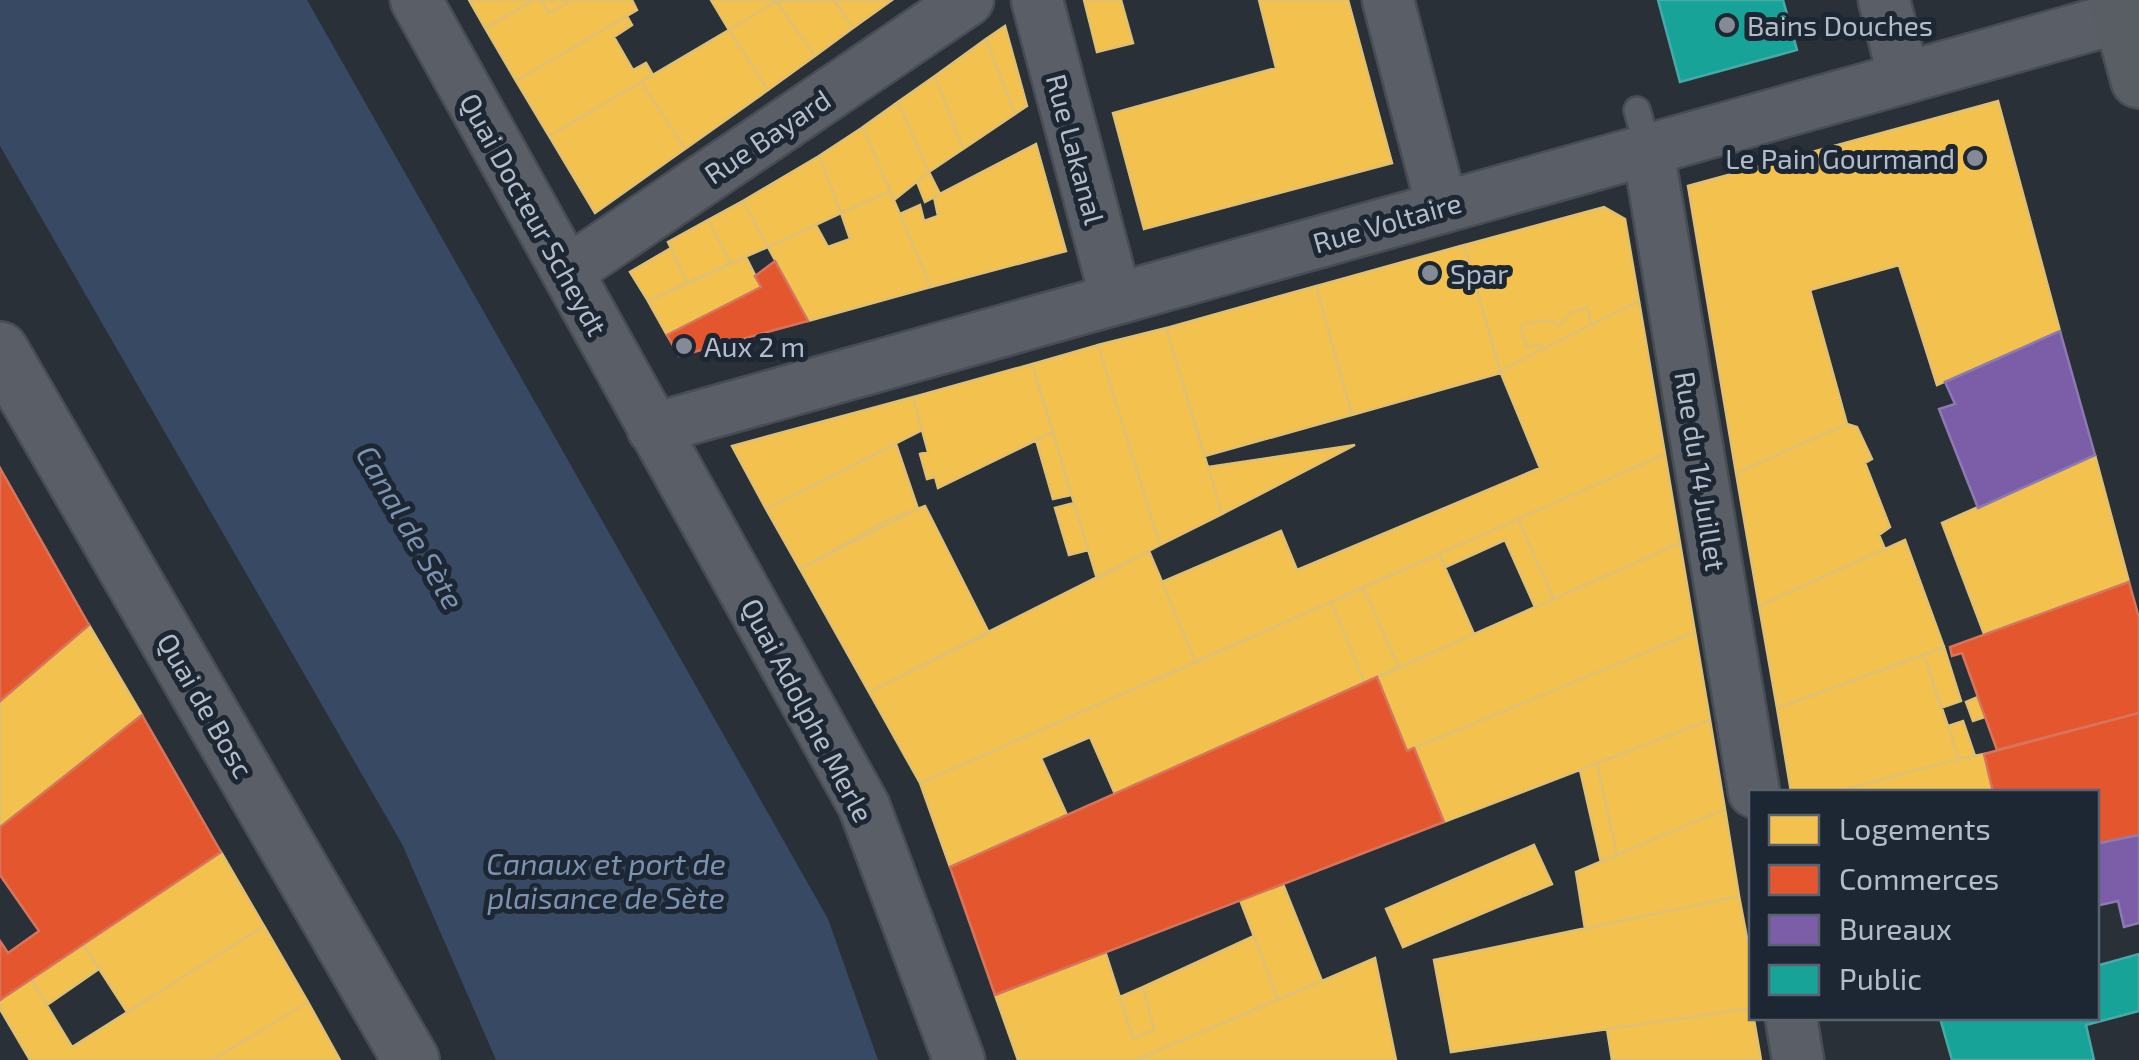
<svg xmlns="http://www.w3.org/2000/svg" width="2139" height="1060" font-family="'Exo 2',sans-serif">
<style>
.water{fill:#384963}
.homes{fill:#f2c14e;stroke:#dfc073;stroke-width:2.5}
.shops{fill:#e4572e;stroke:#d6755c;stroke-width:2.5}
.offices{fill:#7b5ea7;stroke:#8c7ab1;stroke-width:2.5}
.public{fill:#17a398;stroke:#46aaa7;stroke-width:2.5}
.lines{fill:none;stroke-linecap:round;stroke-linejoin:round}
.service-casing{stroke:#484c53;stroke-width:30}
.minor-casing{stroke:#484c53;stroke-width:55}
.tertiary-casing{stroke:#484c53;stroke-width:60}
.secondary-casing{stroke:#484c53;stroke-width:60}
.service{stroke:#5a5e66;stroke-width:25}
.minor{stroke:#5a5e66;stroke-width:50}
.tertiary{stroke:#5a5e66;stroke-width:55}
.secondary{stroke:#595d64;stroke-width:55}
.poi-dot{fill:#848b96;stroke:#1d2633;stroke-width:4}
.labels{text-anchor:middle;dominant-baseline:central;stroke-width:10;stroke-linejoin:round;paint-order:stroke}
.poi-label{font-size:28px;fill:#b4bcc9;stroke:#1d2633;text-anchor:start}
.street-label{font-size:28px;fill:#b4bcc9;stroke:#1d2633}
.water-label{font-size:30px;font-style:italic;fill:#7c92b1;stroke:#1d2633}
</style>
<rect width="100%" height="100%" fill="#2a3038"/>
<path class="water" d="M0,0H307L828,919L878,1060H496L402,844L0,146Z"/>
<path class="homes" d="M469,0H534L485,28Z
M534,0H542L549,13L572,0H632L637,10L516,81L485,28Z
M542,0H572L549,13Z
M711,0H775L776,1L729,30Z
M834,0L853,28L815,56L776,1Z
M834,0H892L853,28Z
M1084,0H1121L1133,43L1097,52Z
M1259,0H1348L1392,163L1144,229L1113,113L1276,68Z
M776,1L815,56L768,90L729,30Z
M627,16L632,25L614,37L633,70L646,63L653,75L549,136L516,81Z
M1005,26L1027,106L1015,114L986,39Z
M729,30L768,90L685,149L641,82Z
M986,39L1015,114L963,149L935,76Z
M935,76L963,149L929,172L898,102Z
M641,82L685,149L595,213L549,136Z
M1998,101L2060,331L1937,385L1899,265L1810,290L1847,424L1736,473L1688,186Z
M898,102L929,172L894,200L863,127Z
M863,127L890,191L841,213L819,156Z
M1036,144L1066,251L931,287L900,214L920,205L924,221L938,216L934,197Z
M819,156L841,213L768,247L743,201Z
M929,172L940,194L925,202L917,182Z
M890,191L931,287L808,321L768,247L816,225L828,247L850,239L841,213Z
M743,201L768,247L731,263L708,220Z
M1604,207L1625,219L1639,301L1591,325L1587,308L1571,312L1560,325L1546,320L1520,325L1527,348L1541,344L1543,349L1500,371L1464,245Z
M708,220L731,263L687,283L668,242Z
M1464,245L1501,373L1352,415L1316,286Z
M671,248L687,283L648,301L630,272Z
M746,257L761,287L667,335L648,301Z
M1316,286L1352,415L1205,456L1166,328Z
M1639,301L1665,454L1196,662L1162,582L1281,531L1297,570L1540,468L1500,371Z
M1587,308L1591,325L1543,349L1541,344L1527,348L1520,325L1546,320L1560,325L1571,312Z
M1166,328L1222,514L1160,545L1098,345Z
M1098,345L1160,545L1097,579L1032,364Z
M1032,364L1053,432L938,488L935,477L927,479L920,454L928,452L913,397Z
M913,397L922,430L766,509L732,446Z
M1847,424L1857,427L1872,459L1865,463L1890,527L1879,535L1885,549L1759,606L1736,473Z
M1053,432L1071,495L1053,499L1036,440Z
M896,444L918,509L800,569L766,509Z
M1355,445L1222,514L1208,467Z
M1665,454L1680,543L1554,599L1518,519Z
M2095,455L2129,582L1984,634L1942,523Z
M1074,503L1088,550L1069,555L1055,508Z
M925,506L989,633L869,692L800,569L888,520Z
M1518,519L1554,599L1535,607L1505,540L1446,567L1439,554Z
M1905,540L1944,647L1777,708L1759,606Z
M1680,543L1695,632L1407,751L1377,677Z
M1149,551L1196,662L920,783L869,692Z
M1439,554L1474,634L1399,668L1363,587Z
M1363,587L1399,668L1365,683L1331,602Z
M1331,602L1365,683L1115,794L1090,737L1041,758L1067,815L950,867L920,783Z
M89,625L142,715L0,827V701Z
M1695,632L1710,720L1444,822L1414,748Z
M1944,647L1961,701L1941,708L1924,655Z
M1924,655L1959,759L1834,792H1791L1777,708Z
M1978,697L1985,717L1973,721L1966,702Z
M1710,720L1725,809L1617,855L1597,763Z
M1963,721L1975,756L1959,759L1948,726Z
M1984,754L1993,792H1834L1959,759Z
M1597,763L1617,855L1601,862L1580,770Z
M1725,809L1739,896L1585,929L1576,872Z
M1534,845L1552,884L1403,947L1386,909Z
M221,852L264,926L127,1012L83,944Z
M1283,884L1322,981L1278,999L1240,900Z
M1739,896L1752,964V1008L1451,1052L1434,960Z
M264,926L308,1002L212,1060H30L0,1009V1000L31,979L72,1047Z
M1254,936L1278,999L1136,1060H1018L995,995L1105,951L1133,1038L1154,1030L1143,987Z
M83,944L99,969L47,1005L31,979Z
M1375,958L1396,1060H1136L1322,981Z
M1143,987L1154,1030L1133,1038L1120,997Z
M308,1002L340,1060H212Z
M1752,1008L1761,1060H1612L1607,1029Z"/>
<path class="shops" d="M775,261L808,321L679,356L667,335L761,287L755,276Z
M0,468L89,625L0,701Z
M2129,582L2139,618V713L1997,750L1962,653L1952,656L1950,647Z
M1377,677L1407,751L1414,748L1444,822L995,995L950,867Z
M2139,713V835L2096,844V792H1993L1984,754Z
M142,715L221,852L0,1000V941L8,953L39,931L0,875V827Z"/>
<path class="offices" d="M2060,331L2095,455L1978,508L1939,409L1955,404L1945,382Z
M2139,835V923L2124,927L2118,901L2096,906V844Z"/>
<path class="public" d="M1658,0H1783L1797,50L1680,82Z
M2139,954V1011L2086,1025L2094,1060H1952L1940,1018H2096V966Z"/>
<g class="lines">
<defs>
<path id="service" d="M1637,110L1648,149"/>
<path id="minor" d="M416,0L864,806L959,1060
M1037,0L1116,299
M1388,0L1442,207
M1884,0L1904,78
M1648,149L1754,792
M567,272L968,0
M653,429L2139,12
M1791,1018L1798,1060"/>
<path id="tertiary" d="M0,350L411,1060"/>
<path id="secondary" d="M2117,0L2139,80"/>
</defs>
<use href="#service" class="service-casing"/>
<use href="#minor" class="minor-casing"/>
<use href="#tertiary" class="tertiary-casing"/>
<use href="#secondary" class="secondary-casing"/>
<use href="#service" class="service"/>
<use href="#minor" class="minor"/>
<use href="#tertiary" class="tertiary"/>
<use href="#secondary" class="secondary"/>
</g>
<g class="poi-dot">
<circle cx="1727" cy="25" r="10"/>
<circle cx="1975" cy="158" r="10"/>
<circle cx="1430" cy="273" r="10"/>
<circle cx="684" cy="346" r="10"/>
</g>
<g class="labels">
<g class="poi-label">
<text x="1747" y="25">Bains Douches</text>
<text x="1955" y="158" text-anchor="end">Le Pain Gourmand</text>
<text x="1450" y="273">Spar</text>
<text x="704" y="346">Aux 2 m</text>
</g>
<g class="street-label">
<text transform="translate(767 136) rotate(-34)">Rue Bayard</text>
<text transform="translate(1076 149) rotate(75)">Rue Lakanal</text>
<text transform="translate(534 214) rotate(61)">Quai Docteur Scheydt</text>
<text transform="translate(1387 222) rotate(-16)">Rue Voltaire</text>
<text transform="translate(1701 471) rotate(81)">Rue du 14 Juillet</text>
<text transform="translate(206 705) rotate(60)">Quai de Bosc</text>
<text transform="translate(808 710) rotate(62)">Quai Adolphe Merle</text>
</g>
<g class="water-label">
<text transform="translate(411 527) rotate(60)">Canal de Sète</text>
<text x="606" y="863">Canaux et port de<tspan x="606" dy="34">plaisance de Sète</tspan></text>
</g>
</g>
<rect x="1749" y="790" width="350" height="230" fill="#1d2633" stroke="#59626f" stroke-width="2.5"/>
<rect x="1769" y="815" width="50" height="30" fill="#f2c14e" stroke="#59626f" stroke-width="2.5"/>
<text x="1839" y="840" font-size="30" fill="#b4bcc9">Logements</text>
<rect x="1769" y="865" width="50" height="30" fill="#e4572e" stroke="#59626f" stroke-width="2.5"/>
<text x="1839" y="890" font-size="30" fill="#b4bcc9">Commerces</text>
<rect x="1769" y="915" width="50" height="30" fill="#7b5ea7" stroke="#59626f" stroke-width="2.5"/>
<text x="1839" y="940" font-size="30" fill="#b4bcc9">Bureaux</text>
<rect x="1769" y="965" width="50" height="30" fill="#17a398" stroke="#59626f" stroke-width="2.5"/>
<text x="1839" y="990" font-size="30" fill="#b4bcc9">Public</text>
</svg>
